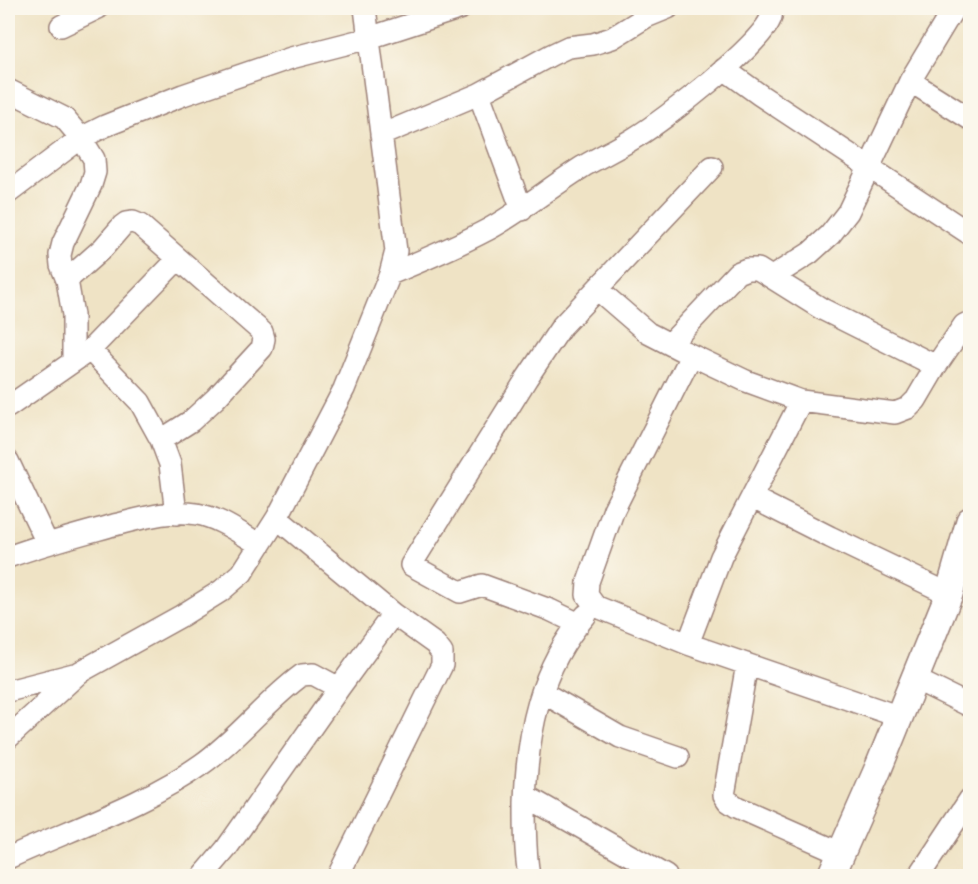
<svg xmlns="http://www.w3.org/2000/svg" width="978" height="884" font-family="Mynerve,sans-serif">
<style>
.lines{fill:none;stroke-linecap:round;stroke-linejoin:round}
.minor-casing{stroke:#9c8178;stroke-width:24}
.tertiary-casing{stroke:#9c8178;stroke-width:30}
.minor{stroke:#fff;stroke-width:21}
.tertiary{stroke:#fff;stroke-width:27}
</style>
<rect width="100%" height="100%" fill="#fbf7ec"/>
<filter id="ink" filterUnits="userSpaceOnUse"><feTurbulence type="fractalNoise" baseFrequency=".0167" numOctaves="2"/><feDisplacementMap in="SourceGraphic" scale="12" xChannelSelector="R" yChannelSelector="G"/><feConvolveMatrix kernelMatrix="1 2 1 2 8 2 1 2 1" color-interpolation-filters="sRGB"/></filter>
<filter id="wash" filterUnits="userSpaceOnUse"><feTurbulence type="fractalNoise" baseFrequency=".008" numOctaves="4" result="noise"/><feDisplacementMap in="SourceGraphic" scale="24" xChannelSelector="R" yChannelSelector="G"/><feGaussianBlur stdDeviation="1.35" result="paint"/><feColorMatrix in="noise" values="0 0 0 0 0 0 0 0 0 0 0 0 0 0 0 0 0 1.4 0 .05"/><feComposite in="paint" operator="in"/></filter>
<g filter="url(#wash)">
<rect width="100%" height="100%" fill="#efe3c5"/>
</g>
<g filter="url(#ink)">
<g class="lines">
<defs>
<path id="minor" d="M61,26L98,8
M724,69L760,95L970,234
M910,81L970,119
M8,90L64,118L81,138L94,159L95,172L91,185L63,243L60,255L61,265L67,280L73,315V360
M479,94L522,210
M381,135L479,94L551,55L568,47L593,44L612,38L646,17L668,8
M8,193L81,138L105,126L183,95L291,58L369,38L461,8
M390,274C424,260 457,246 489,229C523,210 552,186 584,166C601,156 619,148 636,137C663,121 763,44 771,17C772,14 771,11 771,8
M772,277L810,253L830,235L848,212L910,81L954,8
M67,280L103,248L122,226L126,223L133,222L140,225L262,332L264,339L262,348L215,399L191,421L161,440
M597,289L648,333L685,352L746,381L801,401L895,413L908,408L916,400L936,366L964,325L970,322
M670,344L737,273L747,269H758L822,309L936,366
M90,350L140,402L161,440L170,464L176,514
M691,356L614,509L588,582L587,595L595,606L688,644L900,717
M8,407L90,350L178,259
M8,461L47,543
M753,498L830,537L949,594
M277,518L393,614L435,644L442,653V665L338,876
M8,557C43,544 78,535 114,525C139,519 170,509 197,514C220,518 239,533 259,544
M579,624L550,610L482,585L460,592L411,565L527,378L562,326L712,167
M688,644L721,557L801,401
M747,664L724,795L728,801L737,807L841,853
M915,679L970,706
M8,691L74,674
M542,692L620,737L678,757
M8,738L80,672L181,616L221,591L242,573L277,518L344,389L390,274L396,251L365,8
M526,796L666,876
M8,858C71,829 146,804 202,764C239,738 266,701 302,675L313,674L339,688
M203,876L226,849L339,688L393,614
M529,876C525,852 525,828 525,803C527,734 539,668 586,615
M919,876L970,799"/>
<path id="tertiary" d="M831,876L878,769L949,594L970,521"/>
</defs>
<use href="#minor" class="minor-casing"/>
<use href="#tertiary" class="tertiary-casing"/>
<use href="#minor" class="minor"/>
<use href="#tertiary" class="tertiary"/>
</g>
</g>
<rect width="978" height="884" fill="none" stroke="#fbf7ec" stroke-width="30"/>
</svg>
